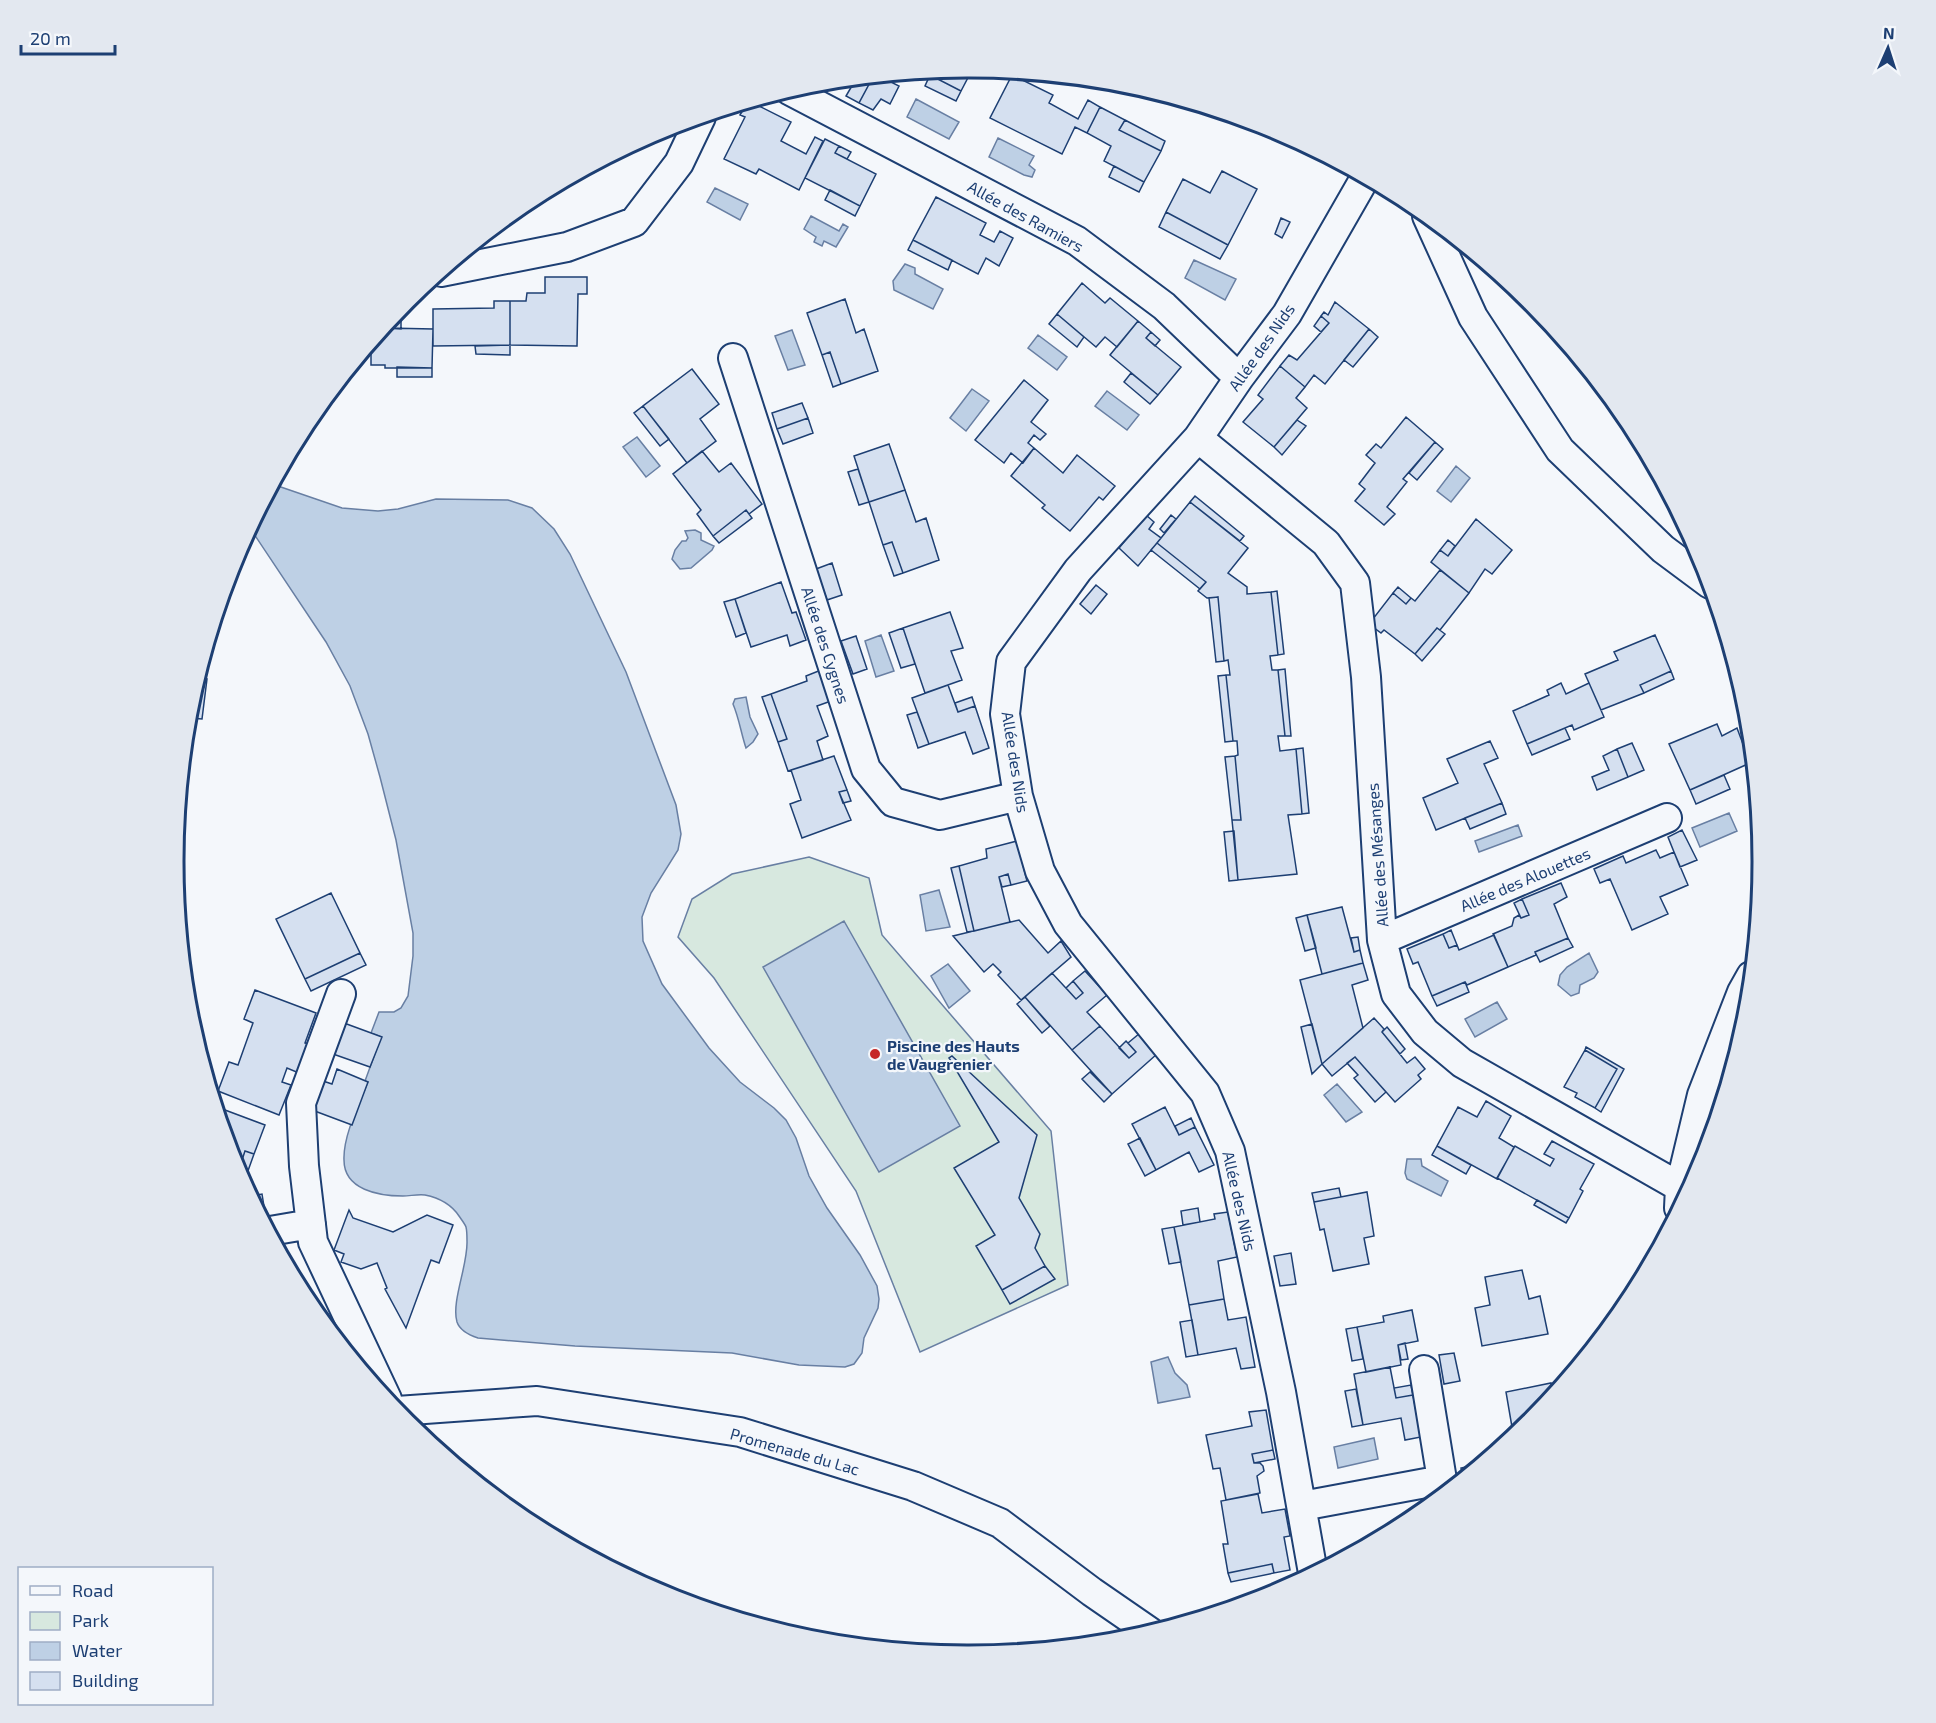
<svg xmlns="http://www.w3.org/2000/svg" width="1936" height="1723" font-family="'Exo 2',sans-serif">
<style>
.green{fill:#d7e8df;stroke:#687fa3;stroke-width:1.5}
.water{fill:#bed0e5;stroke:#687fa3;stroke-width:1.5}
.building{fill:#d5e0f0;stroke:#1d3f73;stroke-width:1.5}
.lines{fill:none;stroke-linecap:round;stroke-linejoin:round}
.street-casing{stroke:#1d3f73;stroke-width:32}
.street{stroke:#f4f7fb;stroke-width:28}
.poi-dot{fill:#c62828;stroke:#f4f7fb;stroke-width:2}
.labels{text-anchor:middle;dominant-baseline:central;stroke-width:4.5;stroke-linejoin:round;paint-order:stroke}
.street-label{font-size:16px;fill:#1d3f73;stroke:#f4f7fb}
.poi-label{font-size:16px;font-weight:bold;fill:#1d3f73;stroke:#f4f7fb;text-anchor:start}
.rim{fill:none;stroke:#1d3f73;stroke-width:3}
</style>
<rect width="100%" height="100%" fill="#f4f7fb"/>
<path class="green" d="M809,857L869,878L882,935L1051,1131L1068,1285L920,1352L856,1191L714,978L678,937L692,899L732,874Z"/>
<path class="water" d="M916,99L959,122L949,139L907,117Z
M998,138L1034,156L1029,165L1035,170L1032,177L1024,175L989,157Z
M715,188L748,204L740,220L707,202Z
M811,216L839,231L843,224L848,227L836,247L824,241L822,246L814,242L816,237L804,229Z
M1194,260L1236,279L1225,300L1185,278Z
M905,264L915,268V274L943,289L933,309L894,290L893,281Z
M792,330L805,365L788,370L775,336Z
M1038,335L1067,357L1057,370L1028,348Z
M972,389L989,401L966,431L950,418Z
M1107,391L1139,415L1127,430L1095,406Z
M637,437L660,466L646,477L623,447Z
M1456,466L1470,478L1451,502L1437,491Z
M275,485L342,508L378,511L398,509L436,499L508,500L532,508L554,529L570,554L626,672L676,805L681,834L678,850L651,893L642,917L643,941L662,984L709,1048L740,1082L774,1108L786,1120L796,1138L809,1176L827,1208L860,1255L877,1286L879,1299L878,1308L864,1338L862,1353L854,1364L845,1367L799,1365L732,1353L575,1346L478,1338C469,1335 460,1331 457,1322C451,1302 468,1265 467,1241C467,1237 467,1231 466,1227C465,1224 461,1219 459,1216C451,1204 440,1198 425,1195C418,1194 410,1196 403,1196C379,1196 344,1190 344,1160C343,1136 359,1104 368,1082L365,1081L381,1037L371,1033L379,1012H394L401,1008L408,996L413,956V933L396,840L380,777L368,734L350,686L326,642L250,528L273,486Z
M695,530L701,533V540L714,546L712,550L691,568L680,569L672,559L675,550L682,541H686L688,538L685,531Z
M881,635L894,671L876,677L865,641Z
M746,697L750,717L758,734L753,742L746,748C741,733 739,718 733,704L735,699Z
M1729,813L1737,831L1700,847L1692,828Z
M1518,825L1522,836L1479,852L1475,841Z
M939,890L950,927L926,931L920,895Z
M844,921L960,1126L879,1172L763,967Z
M1589,953L1598,972L1594,978L1580,985L1579,993L1571,996L1558,985L1560,975L1567,967Z
M948,964L970,991L949,1008L931,976Z
M1497,1002L1507,1019L1475,1037L1465,1019Z
M1337,1084L1362,1112L1346,1122L1324,1095Z
M1407,1159H1421L1422,1166L1448,1181L1441,1196L1407,1179L1405,1173Z
M1168,1357L1175,1373L1187,1385L1190,1397L1158,1403L1151,1362Z
M1374,1438L1378,1459L1338,1468L1334,1447Z"/>
<path class="building" d="M968,68H973L961,91L924,72Z
M930,75L961,91L956,101L925,86Z
M1012,75L1053,95L1049,103L1078,119L1088,100L1100,107L1087,133L1075,127L1062,154L990,118Z
M879,76L899,86L890,104L881,99L873,110L859,103L873,77Z
M873,77L859,103L846,96L853,84L844,80Z
M751,102L791,122L781,141L806,154L815,137L823,141L799,190L759,169L756,174L724,159L745,117L740,115L747,103Z
M1100,107L1125,120L1119,130L1161,151L1144,182L1104,161L1111,146L1087,133Z
M1125,120L1165,141L1161,151L1119,130Z
M825,139L839,146L835,153L876,174L860,206L805,178Z
M839,146L851,152L847,159L835,153Z
M1114,166L1144,182L1139,192L1109,177Z
M1222,171L1257,189L1228,245L1166,212L1183,179L1210,193Z
M830,190L860,206L855,216L825,200Z
M936,197L986,223L980,235L994,242L1000,231L1013,238L999,266L986,258L978,274L913,240Z
M1166,212L1228,245L1220,259L1159,227Z
M1281,218L1290,222L1282,238L1275,234Z
M913,240L952,260L948,270L908,250Z
M545,277H587V294H578L577,346L510,345V301H526L527,293H545Z
M1082,283L1105,303L1110,298L1138,321L1117,347L1105,337L1096,347L1057,314Z
M845,299L856,333L864,329L878,371L841,384L830,352L822,355L807,313Z
M494,301H510V345L433,346V309L494,308Z
M1335,302L1369,329L1325,384L1314,375L1305,387L1280,366L1289,355L1297,360L1329,323L1321,316L1324,312L1328,315Z
M1057,314L1084,337L1077,347L1049,324Z
M1321,316L1329,323L1321,332L1314,326Z
M389,321H401V329L386,328V325Z
M1138,321L1151,332L1146,338L1181,367L1158,395L1110,355Z
M386,325V328L433,329L432,368H385V365H371V343Z
M1369,329L1378,337L1353,367L1344,360Z
M1151,332L1160,340L1155,346L1146,338Z
M510,345V355L476,354L475,346Z
M830,352L841,384L833,387L822,355Z
M1280,366L1305,387L1296,398L1307,408L1274,447L1243,422L1263,399L1258,395Z
M397,367L432,368V377H397Z
M692,369L719,404L700,419L716,441L687,463L643,406Z
M1131,373L1158,395L1150,404L1124,382Z
M1024,380L1048,400L1031,422L1046,434L1040,440L1034,435L1028,443L1034,448L1023,463L1011,453L1004,463L975,440Z
M802,403L808,418L777,429L772,413Z
M643,406L669,439L660,446L634,413Z
M1406,417L1435,442L1403,479L1407,482L1387,507L1395,514L1384,525L1355,501L1365,489L1359,484L1375,463L1366,455L1376,444L1381,448Z
M808,418L813,433L783,444L777,429Z
M1297,420L1306,426L1282,455L1274,447Z
M1435,442L1443,449L1417,480L1409,473Z
M889,444L905,490L869,502L854,456Z
M1034,448L1063,473L1077,455L1115,486L1103,500L1099,497L1070,531L1042,508L1045,505L1011,476Z
M702,451L719,472L731,463L762,504L749,514L746,510L713,536L697,514L701,510L673,474Z
M858,469L869,502L859,505L848,472Z
M905,490L916,522L926,518L939,560L903,573L892,542L883,545L869,502Z
M1195,496L1244,536L1240,541L1190,502Z
M1190,502L1248,548L1228,573L1247,587V594L1271,592L1278,655L1270,656L1272,670H1278L1285,736H1278L1280,751L1296,749L1302,814L1288,815L1297,874L1238,880L1232,820H1241L1235,756L1238,755L1237,741H1233L1226,675H1230L1228,660L1224,661L1218,597L1207,598L1198,591L1206,582L1157,543Z
M746,510L752,518L719,543L713,536Z
M1146,515L1154,522L1149,529L1161,538L1138,566L1119,548Z
M1171,515L1176,519L1164,533L1160,529Z
M1476,519L1512,550L1492,574L1485,569L1469,593L1431,562L1440,550L1448,556Z
M1448,540L1455,546L1448,556L1440,550Z
M892,542L903,573L894,576L883,545Z
M1157,543L1206,582L1200,589L1151,550Z
M832,563L842,595L827,600L816,569Z
M1440,570L1469,593L1440,630L1437,628L1415,654L1384,630L1381,633L1369,624L1393,593L1406,604L1411,598L1415,601Z
M781,582L792,613L796,612L806,640L790,646L787,635L751,647L735,599Z
M1096,585L1107,594L1091,614L1080,604Z
M1398,587L1411,598L1406,604L1393,593Z
M1277,591L1284,654L1278,655L1271,592Z
M1218,597L1224,661L1216,662L1209,598Z
M735,599L746,633L736,637L724,602Z
M950,612L963,648L951,651L962,680L925,693L903,628Z
M903,628L915,664L901,668L889,633Z
M1437,628L1445,634L1422,661L1415,654Z
M1655,635L1671,671L1640,685L1644,693L1601,710L1585,674L1618,660L1614,652Z
M856,636L867,669L853,674L841,641Z
M1285,669L1291,736H1285L1278,670Z
M821,670L831,701L817,706L828,736L817,741L823,760L788,771L778,742L787,739L771,694L807,681L806,676Z
M1671,671L1674,679L1644,693L1640,685Z
M1226,675L1233,741L1225,742L1218,676Z
M198,678L207,679L202,719L190,718L192,697Z
M1561,683L1566,694L1589,683L1604,717L1574,730L1572,725L1527,744L1513,711L1549,695L1547,690Z
M948,685L958,712L975,706L989,748L973,754L965,732L929,744L912,698Z
M771,694L787,739L778,742L762,697Z
M972,697L975,706L958,712L955,703Z
M917,712L929,744L918,748L907,715Z
M1717,724L1722,736L1737,728L1750,763L1690,790L1669,744Z
M1565,728L1570,739L1532,755L1527,744Z
M1490,741L1498,758L1484,764L1502,803L1436,830L1423,798L1458,783L1447,759Z
M1632,743L1644,770L1628,777L1617,749Z
M1303,748L1309,813L1302,814L1296,749Z
M1617,749L1628,777L1597,790L1592,777L1609,770L1603,756Z
M834,756L847,790L839,792L851,820L802,838L790,804L801,800L791,770Z
M1235,756L1241,820H1232L1225,757Z
M1724,775L1730,789L1696,804L1690,790Z
M847,790L851,801L843,803L839,792Z
M1502,803L1506,814L1470,829L1465,818Z
M1682,830L1697,860L1680,867L1668,837Z
M1234,831L1238,880L1229,881L1224,832Z
M1017,841L1027,881L1011,885L1008,874L999,877L1010,922L974,931L959,866L987,858L986,849Z
M1656,850L1660,858L1674,852L1688,885L1660,897L1668,914L1632,930L1610,879L1600,883L1594,869L1623,856L1626,863Z
M959,866L974,931L967,932L951,868Z
M1008,874L1011,885L1002,887L999,877Z
M1561,883L1567,897L1554,904L1568,938L1535,952L1536,955L1508,967L1493,934L1512,926L1514,918L1519,915L1521,918L1529,915L1522,899Z
M331,893L360,953L305,979L276,919Z
M1522,899L1529,915L1521,918L1514,903Z
M1342,907L1354,952L1360,950L1363,963L1322,974L1307,915Z
M1307,915L1316,948L1305,951L1296,918Z
M1019,920L1048,953L1061,941L1071,957L1021,1000L998,975L1001,972L993,964L984,972L953,936Z
M1451,930L1457,945L1449,948L1443,934Z
M1443,934L1449,948L1457,945L1459,950L1494,935L1508,967L1467,985L1465,982L1432,996L1418,962L1413,964L1407,949Z
M1358,937L1360,950L1354,952L1351,938Z
M1568,938L1573,947L1540,962L1535,952Z
M360,953L366,965L311,991L305,979Z
M1363,963L1368,980L1352,985L1363,1028L1322,1064L1300,980Z
M1085,971L1107,995L1087,1012L1100,1026L1072,1050L1025,997L1052,973L1076,999L1083,993L1073,981Z
M1073,981L1083,993L1076,999L1066,988Z
M1465,982L1469,992L1437,1006L1432,996Z
M255,990L316,1013L305,1043L316,1046L306,1076L287,1068L282,1082L291,1085L279,1115L218,1091L229,1062L238,1065L253,1023L244,1019Z
M1025,997L1050,1026L1042,1033L1017,1004Z
M1374,1018L1384,1029L1382,1032L1407,1063L1415,1057L1425,1069L1418,1075L1421,1079L1395,1102L1355,1057L1332,1076L1322,1064Z
M344,1023L382,1037L370,1067L333,1054Z
M1312,1024L1322,1064L1312,1074L1301,1027Z
M1100,1026L1129,1058L1136,1052L1128,1043L1140,1033L1157,1054L1112,1094L1072,1050Z
M1387,1027L1405,1049L1400,1054L1382,1032Z
M1126,1041L1136,1052L1129,1058L1119,1048Z
M1586,1047L1624,1069L1601,1112L1595,1108L1617,1069L1585,1050Z
M1585,1050L1617,1069L1595,1108L1575,1097L1577,1093L1564,1087Z
M952,1056L1037,1135L1019,1198L1040,1234L1035,1248L1045,1266L1002,1290L976,1246L995,1235L954,1168L999,1142L949,1058Z
M1355,1057L1386,1092L1375,1102L1354,1078L1358,1075L1347,1063Z
M337,1069L368,1082L352,1125L312,1110L323,1081L332,1084Z
M1090,1072L1112,1094L1104,1102L1082,1079Z
M1486,1101L1511,1116L1499,1138L1514,1147L1497,1179L1437,1146L1458,1107L1477,1117Z
M217,1107L265,1125L254,1154L245,1151L238,1172L234,1165Z
M1165,1107L1179,1135L1195,1127L1214,1165L1199,1172L1189,1152L1156,1170L1132,1124Z
M1191,1118L1195,1127L1179,1135L1175,1126Z
M1140,1138L1156,1170L1145,1176L1128,1144Z
M1552,1141L1594,1164L1580,1189L1583,1191L1569,1218L1497,1178L1515,1146L1550,1166L1554,1159L1544,1154Z
M1437,1146L1471,1165L1466,1174L1432,1155Z
M245,1151L254,1154L244,1182L238,1172Z
M1339,1188L1341,1197L1314,1202L1312,1193Z
M1367,1192L1374,1236L1364,1238L1369,1264L1333,1271L1324,1229L1320,1230L1314,1202Z
M262,1194L267,1225V1226L251,1196Z
M1537,1200L1569,1218L1566,1223L1534,1205Z
M1198,1208L1200,1222L1183,1225L1181,1211Z
M349,1210L353,1218L393,1232L427,1215L453,1225L439,1263L431,1260L406,1328L385,1289L387,1288L377,1263L361,1269L341,1262L344,1254L334,1250Z
M1228,1212L1237,1257L1218,1261L1224,1299L1189,1305L1174,1227L1215,1219L1214,1214Z
M1174,1227L1181,1262L1169,1264L1162,1229Z
M1291,1253L1296,1284L1280,1286L1274,1256Z
M1045,1266L1055,1279L1010,1304L1002,1290Z
M1522,1270L1529,1299L1540,1296L1548,1334L1482,1346L1475,1308L1490,1305L1485,1277Z
M1224,1299L1228,1320L1246,1317L1255,1367L1241,1369L1236,1348L1198,1355L1189,1305Z
M1412,1310L1418,1341L1398,1345L1401,1365L1366,1372L1357,1327L1384,1322L1383,1316Z
M1192,1320L1198,1355L1186,1357L1180,1322Z
M1357,1327L1363,1359L1352,1361L1346,1329Z
M1405,1343L1408,1359L1401,1360L1398,1345Z
M1454,1353L1460,1381L1444,1384L1439,1355Z
M1390,1367L1396,1398L1413,1395L1421,1437L1405,1440L1401,1418L1363,1425L1354,1374Z
M1551,1383L1553,1394L1529,1423L1519,1432L1513,1433L1506,1392Z
M1411,1385L1413,1395L1396,1398L1394,1388Z
M1356,1389L1363,1425L1352,1427L1345,1391Z
M1266,1410L1273,1450L1252,1454L1254,1463H1260L1263,1466L1264,1471L1257,1476L1260,1493L1226,1500L1220,1468L1213,1469L1206,1435L1252,1426L1249,1412Z
M1273,1450L1275,1459L1254,1463L1252,1454Z
M1479,1464L1463,1478L1461,1468Z
M1258,1494L1262,1513L1285,1509L1290,1536L1284,1537L1290,1570L1274,1573L1272,1564L1228,1573L1223,1544H1228L1221,1501Z
M1272,1564L1274,1573L1231,1582L1228,1573Z"/>
<g class="lines">
<defs>
<path id="street" d="M789,90L1077,241L1164,306L1239,378
M1427,216L1473,317L1560,450L1663,549L1710,584
M441,272L567,247L634,222L679,163L701,117
M733,358L866,769L893,802L940,815L1018,796
M1198,438L1326,543L1355,583L1366,677L1382,940L1396,994L1425,1032L1462,1063L1680,1187
M1382,940L1667,818
M341,994L301,1103L304,1166L313,1242L387,1399
M1679,1208L1680,1187L1702,1095L1742,992L1751,976
M270,1231L311,1224
M397,1411L537,1401L740,1432L913,1486L1000,1523L1092,1592L1150,1632
M1302,1506L1442,1480L1424,1370
M1313,1573L1281,1392L1230,1151L1205,1093L1068,924L1040,871L1018,796L1005,714L1011,662L1078,570L1198,438L1239,378L1287,314L1365,178"/>
</defs>
<use href="#street" class="street-casing"/>
<use href="#street" class="street"/>
</g>
<circle class="poi-dot" cx="875" cy="1054" r="6"/>
<g class="labels">
<g class="street-label">
<text transform="translate(1026 216) rotate(29)">Allée des Ramiers</text>
<text transform="translate(1261 347) rotate(-55)">Allée des Nids</text>
<text transform="translate(826 645) rotate(72)">Allée des Cygnes</text>
<text transform="translate(1016 762) rotate(81)">Allée des Nids</text>
<text transform="translate(1377 855) rotate(-94)">Allée des Mésanges</text>
<text transform="translate(1525 879) rotate(-23)">Allée des Alouettes</text>
<text transform="translate(1240 1201) rotate(77)">Allée des Nids</text>
<text transform="translate(795 1451) rotate(16)">Promenade du Lac</text>
</g>
<g class="poi-label">
<text x="887" y="1045">Piscine des Hauts<tspan x="887" dy="18">de Vaugrenier</tspan></text>
</g>
</g>
<path d="M0 0H1936V1723H0ZM967 78H969A783 783 0 0 1 1752 861V862A783 783 0 0 1 969 1645H967A783 783 0 0 1 184 862V861A783 783 0 0 1 967 78Z" fill="#e3e8f0" fill-rule="evenodd"/>
<path class="rim" d="M967 78H969A783 783 0 0 1 1752 861V862A783 783 0 0 1 969 1645H967A783 783 0 0 1 184 862V861A783 783 0 0 1 967 78Z"/>
<rect x="18" y="1567" width="195" height="138" fill="#f4f7fb" stroke="#9eadc5" stroke-width="1.5"/>
<rect x="30" y="1586" width="30" height="9" fill="#f4f7fb" stroke="#9eadc5" stroke-width="1.5"/>
<text x="72" y="1597" font-size="18" fill="#1d3f73">Road</text>
<rect x="30" y="1612" width="30" height="18" fill="#d7e8df" stroke="#9eadc5" stroke-width="1.5"/>
<text x="72" y="1627" font-size="18" fill="#1d3f73">Park</text>
<rect x="30" y="1642" width="30" height="18" fill="#bed0e5" stroke="#9eadc5" stroke-width="1.5"/>
<text x="72" y="1657" font-size="18" fill="#1d3f73">Water</text>
<rect x="30" y="1672" width="30" height="18" fill="#d5e0f0" stroke="#9eadc5" stroke-width="1.5"/>
<text x="72" y="1687" font-size="18" fill="#1d3f73">Building</text>
<g transform="translate(1888 48) rotate(3)" stroke="#f4f7fb" stroke-width="4.5" paint-order="stroke">
<path d="M0-4.5L10 22L0 15L-10 22Z" fill="#1d3f73"/>
<text y="-9" font-size="16" font-weight="bold" text-anchor="middle" fill="#1d3f73">N</text>
</g>
<path d="M21 45v9h94v-9" fill="none" stroke="#1d3f73" stroke-width="3"/>
<text x="30" y="45" font-size="18" fill="#1d3f73" stroke="#f4f7fb" stroke-width="4.5" paint-order="stroke">20 m</text>
</svg>
